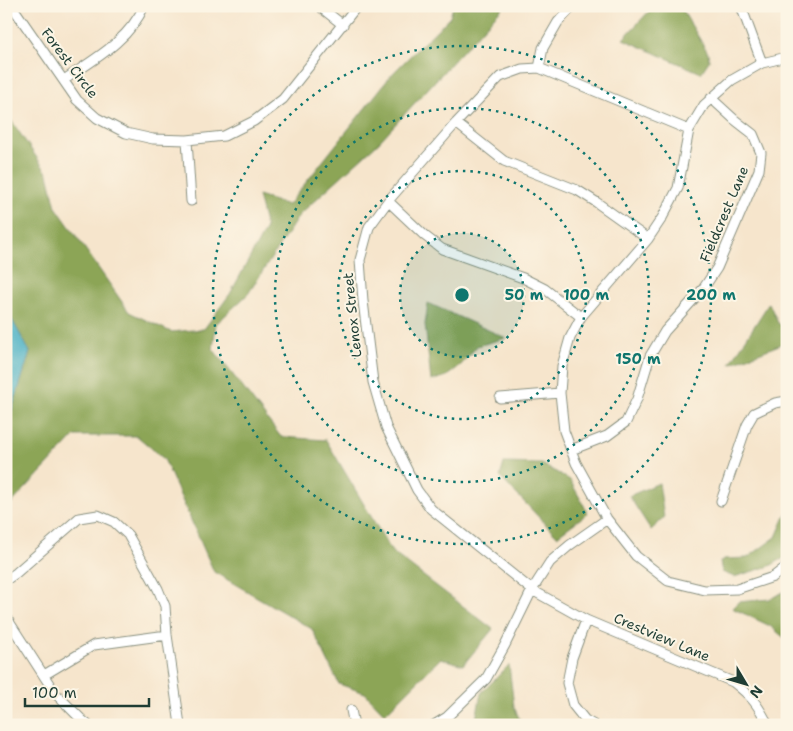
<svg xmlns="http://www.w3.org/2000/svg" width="793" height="731" font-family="'Shantell Sans',sans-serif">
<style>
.forest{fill:#8ca556;stroke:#567145}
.water{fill:#45afc4;stroke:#32767c}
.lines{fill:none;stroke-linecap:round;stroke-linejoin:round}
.minor-casing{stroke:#8a9180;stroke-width:11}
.minor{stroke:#fff;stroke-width:9}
.ring{fill:none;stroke:#0f766e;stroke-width:2.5;stroke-dasharray:2.5 5}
.labels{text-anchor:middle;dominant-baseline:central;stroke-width:4;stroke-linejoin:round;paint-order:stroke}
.street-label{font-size:14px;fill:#1f3d34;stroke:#fcf5e5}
.centre{fill:#0f766e;stroke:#fcf5e5;stroke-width:2.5}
.ring-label{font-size:15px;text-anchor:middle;font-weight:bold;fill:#0f766e;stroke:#fcf5e5;stroke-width:4;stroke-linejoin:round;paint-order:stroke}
</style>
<rect width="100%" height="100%" fill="#fcf5e5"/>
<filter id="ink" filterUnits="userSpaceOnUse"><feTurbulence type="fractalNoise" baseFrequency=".02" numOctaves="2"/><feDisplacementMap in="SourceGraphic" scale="10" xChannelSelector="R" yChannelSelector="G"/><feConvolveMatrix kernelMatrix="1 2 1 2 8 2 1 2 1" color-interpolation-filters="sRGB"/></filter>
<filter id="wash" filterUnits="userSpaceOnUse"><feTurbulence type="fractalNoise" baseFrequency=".0096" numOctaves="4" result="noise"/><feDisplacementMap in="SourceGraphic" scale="20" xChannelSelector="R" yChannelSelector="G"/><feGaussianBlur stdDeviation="1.12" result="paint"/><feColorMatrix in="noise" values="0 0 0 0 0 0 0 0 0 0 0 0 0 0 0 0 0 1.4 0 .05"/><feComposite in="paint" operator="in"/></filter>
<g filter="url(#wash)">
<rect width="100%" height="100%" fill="#f6e5cc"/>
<path class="forest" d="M453,6H504L378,143L300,214L248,294L216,324L213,349L281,437L326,440L392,552L493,629L463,665L441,658L385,714L365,693L339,684L312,629L214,572L164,459L137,436H75L6,509V423L9,419L30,352L6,309V113L48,174L56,207L129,312L171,332L204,329L230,294L266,228L258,196L288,205L393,73L450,17Z
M654,6H680L708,53L709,61L701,73L623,39Z
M428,303L506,338L477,346L461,365L447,376L431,381L425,324Z
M769,303L778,323L787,329V342L730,364Z
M504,463L542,464L570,480L588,513L557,536L500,477Z
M659,483L664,518L651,530L629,496Z
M787,512V556L770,566L734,577L722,572L720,562L724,559L747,558L776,537Z
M787,590V640L770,626L732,608L738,602L770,599Z
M509,665L514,707L522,725H468L476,719L481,693Z"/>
<path class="water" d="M6,309L30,352L9,419L6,423Z"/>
</g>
<g filter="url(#ink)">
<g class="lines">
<defs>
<path id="minor" d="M12,6L77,100L97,118L126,133L153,139L187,140L224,136L254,121L283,99L357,6
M319,6L343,25
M741,6L762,63
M787,57L762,63L732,80L704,105L689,130L678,188L662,218L648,239L581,317L570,338L562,366L560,393L564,431L576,463L607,519L636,556L668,581L705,590L737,589L773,577L787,566
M539,68L543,48L558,22L573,6
M64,80C93,60 129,41 144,6
M456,123L504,161L577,190L596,202L648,239
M689,130L539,68L522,69L500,77L456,123L388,201L369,227L360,260L363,301L373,382L386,427L417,490L431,509L532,590L586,620L733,682C751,696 758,704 768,725
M187,140L191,201
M388,201L425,236L442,249L523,278L545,289L581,317
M500,398L560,393
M571,450L607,436L626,422L637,399L650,356L665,331L703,289L717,268L759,170L761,153L753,134L735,120L711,98
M721,501L747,425L754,413L775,403L787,401
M6,580L16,573L79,518L98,515L114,522L128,535L158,589L165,606L167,635L180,725
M6,617L55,693L82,720L88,725
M586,620L572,658L567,683L573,705L585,720L594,725
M44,675L94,645L167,635
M351,710L354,725
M434,725L447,717L486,679L505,645L532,590L550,562L570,545L607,519"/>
</defs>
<use href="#minor" class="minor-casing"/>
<use href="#minor" class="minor"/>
</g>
</g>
<circle cx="462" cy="295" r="62" fill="#0f766e" fill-opacity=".12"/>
<g class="ring">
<circle cx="462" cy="295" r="62"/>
<circle cx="462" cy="295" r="124"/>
<circle cx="462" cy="295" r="187"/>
<circle cx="462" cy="295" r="249"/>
</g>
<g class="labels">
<g class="street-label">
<text transform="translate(70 63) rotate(53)">Forest Circle</text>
<text transform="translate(724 214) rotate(-67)">Fieldcrest Lane</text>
<text transform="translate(352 315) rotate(-96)">Lenox Street</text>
<text transform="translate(662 637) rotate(23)">Crestview Lane</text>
</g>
</g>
<circle cx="462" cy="295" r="8" class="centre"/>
<g class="ring-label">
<text x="524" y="300">50 m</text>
<text x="586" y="300">100 m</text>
<text x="711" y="300">200 m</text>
<text x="638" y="364">150 m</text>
</g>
<rect width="793" height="731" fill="none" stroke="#fcf5e5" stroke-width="25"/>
<g transform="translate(746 684) rotate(128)" stroke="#fcf5e5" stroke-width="4" paint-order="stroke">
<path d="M0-4L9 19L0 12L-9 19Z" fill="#1f3d34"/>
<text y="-8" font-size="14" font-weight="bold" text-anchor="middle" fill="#1f3d34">N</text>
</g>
<path d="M25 698v8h124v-8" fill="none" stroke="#1f3d34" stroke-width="2.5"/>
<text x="32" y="698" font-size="15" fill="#1f3d34" stroke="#fcf5e5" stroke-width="4" paint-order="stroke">100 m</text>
</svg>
